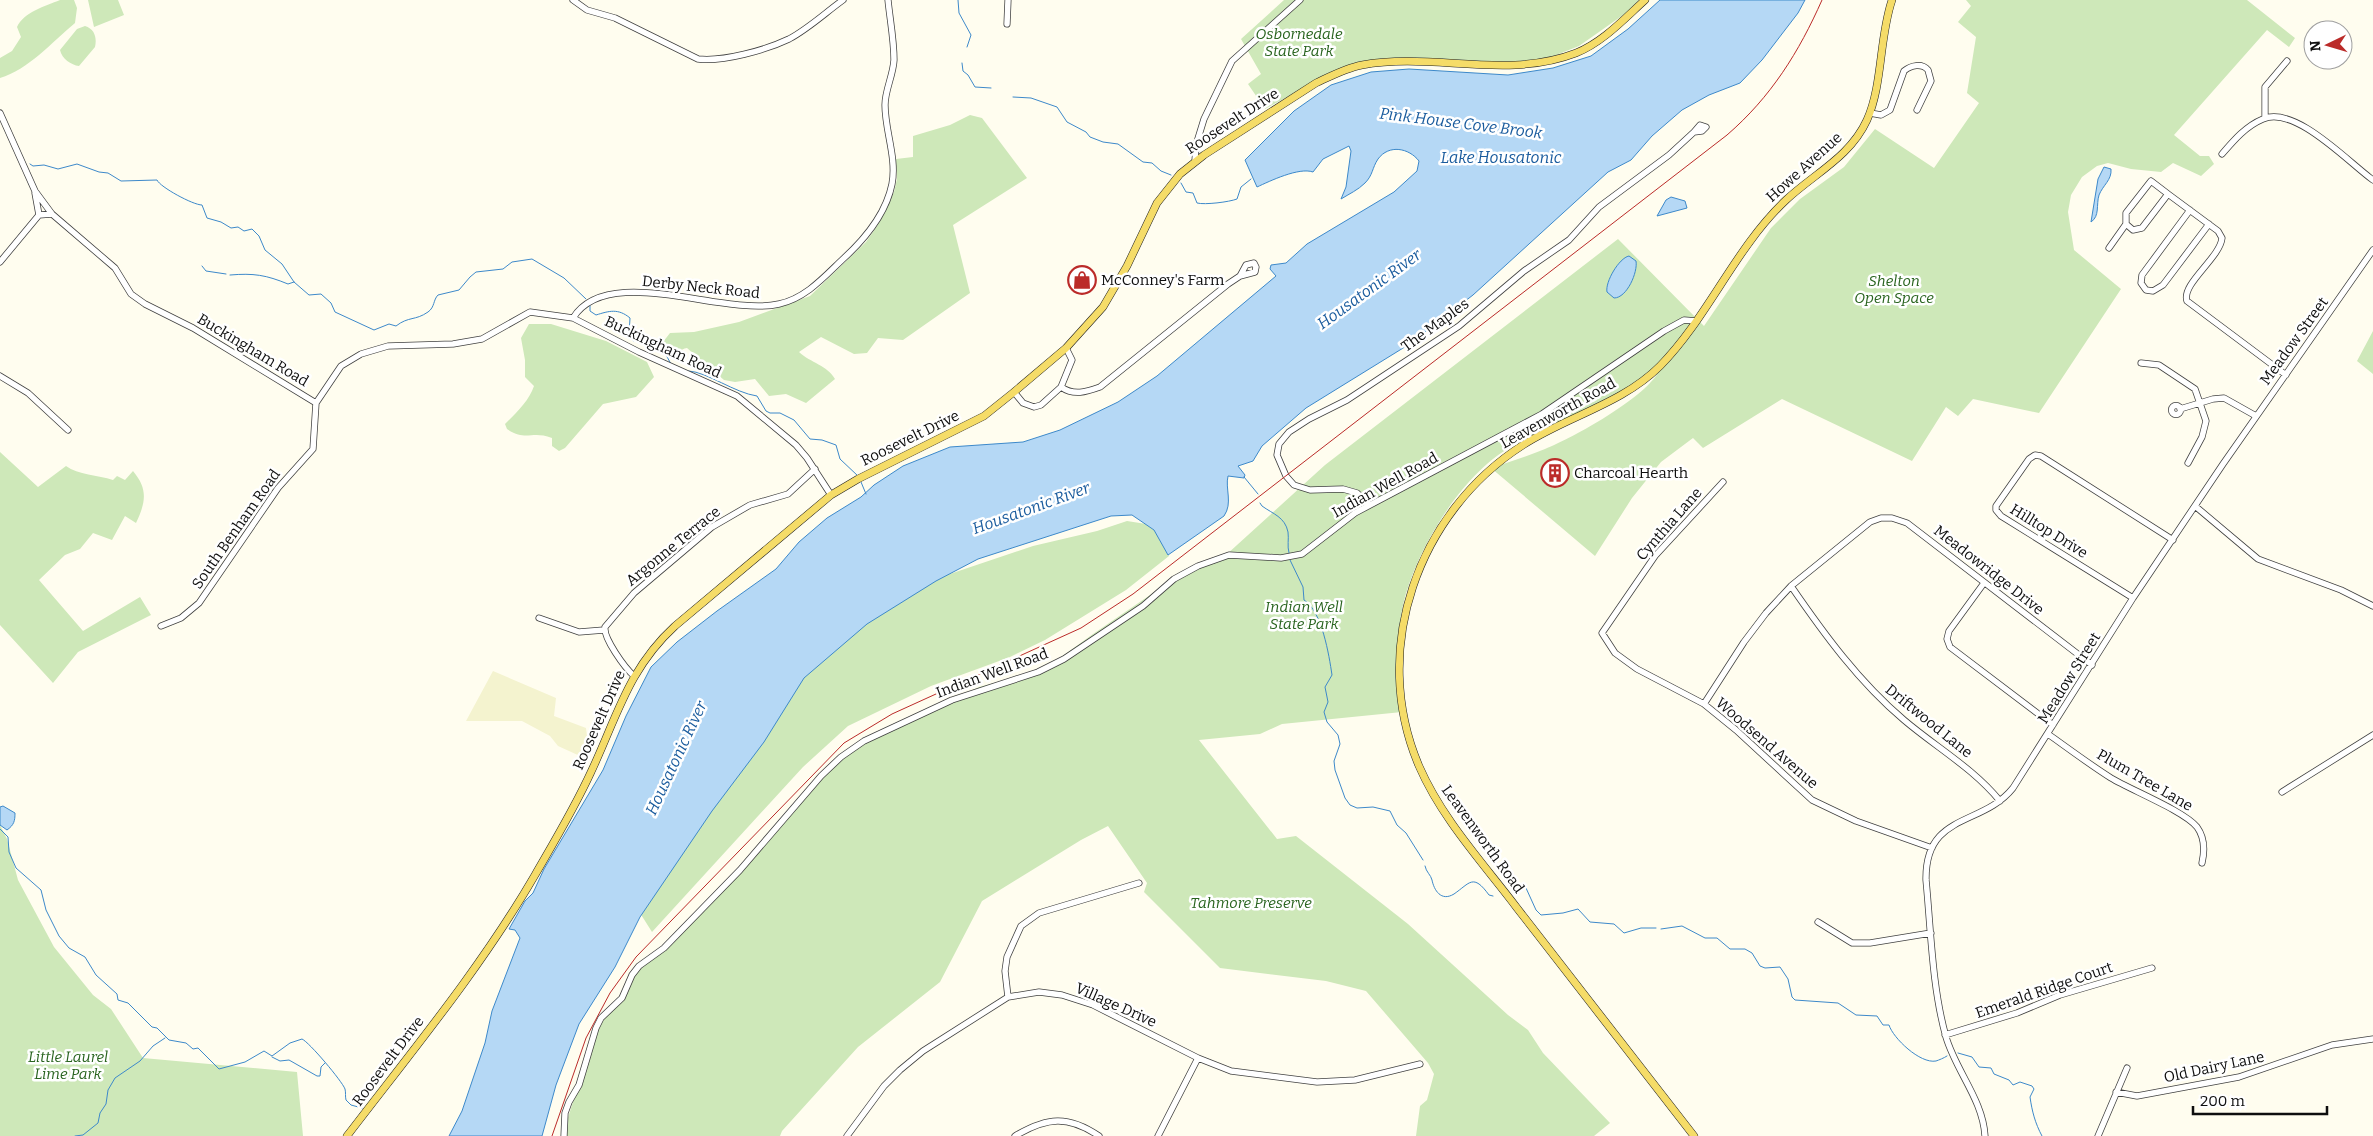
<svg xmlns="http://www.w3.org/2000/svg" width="2373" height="1136" font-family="Bitter,serif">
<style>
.farmland{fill:#f4f3cf}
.green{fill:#cee8b9}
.water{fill:#b5d8f5;stroke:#3d89ca}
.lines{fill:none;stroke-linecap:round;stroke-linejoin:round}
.stream{stroke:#3d89ca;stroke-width:1}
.minor-casing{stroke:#414141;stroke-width:7}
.major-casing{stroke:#1f1f1f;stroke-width:8}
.minor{stroke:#fff;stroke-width:5.5}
.major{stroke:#f5dc68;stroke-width:7}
.rail{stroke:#bb2b29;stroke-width:1}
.labels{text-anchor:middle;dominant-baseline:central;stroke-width:5;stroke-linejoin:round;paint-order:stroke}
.park-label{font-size:15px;font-style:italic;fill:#29641f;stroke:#fff}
.street-label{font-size:15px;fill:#0e0e0e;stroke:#fff}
.poi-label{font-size:15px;fill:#0e0e0e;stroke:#fff;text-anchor:start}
.water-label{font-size:16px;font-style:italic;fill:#195b9d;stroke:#fff}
</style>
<rect width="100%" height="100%" fill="#fffdef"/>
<path class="farmland" d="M493,671L556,698L554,716L586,728L589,753L580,756L558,746L550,736L522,721H466Z"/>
<path class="green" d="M60,0H74L77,8L75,23C52,42 28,70 0,78V58L12,51L21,37L17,27C24,12 45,6 60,0Z
M88,0H118L124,15L94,27Z
M1284,0H1639L1626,13L1579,46L1546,59L1520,64L1379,63L1322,78L1265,109L1248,84L1261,74L1241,39Z
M1966,0H2247L2295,38L2289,47L2267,30L2174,135L2200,156H2209L2214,164L2201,176L2173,163L2161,172L2131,169L2108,163L2097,166L2082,177L2071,195L2068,212L2074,250L2121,289L2039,413L1973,399L1958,416L1946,407L1912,461L1782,399L1703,448L1693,438L1661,462L1632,498L1595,556L1491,468C1509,462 1528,456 1545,449C1575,437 1642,399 1658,373L1646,382C1618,397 1589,415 1559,428C1545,434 1529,437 1516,444C1463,471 1416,549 1403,605C1395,640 1399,677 1402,712L1282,724L1260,734L1199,740L1277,839L1296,836L1408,924L1508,1015L1528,1030L1543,1053L1610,1123L1594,1136H1416L1420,1106L1427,1100L1434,1074L1428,1063L1366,991L1326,981L1220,968L1144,892L1147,883L1108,826L1081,840L982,901L940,982L858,1047L782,1131L780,1136H565L566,1124L596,1029L646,958L671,939L762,845L848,750L979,687L1024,675L1053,663L1093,634L1172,580L1200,563L1226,555L1325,465L1618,239L1704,326L1771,228L1800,199L1844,167L1875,129L1934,168L1979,103L1967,93L1976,37L1958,22L1971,6Z
M85,26C95,29 97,38 95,47L79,66C71,65 62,59 60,50L77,29Z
M970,115L982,118L1027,178L953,225L970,293L903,340L878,338L867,353L854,354L821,337L799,352C811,363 827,365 835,379L806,403L786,394L769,396L755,379L735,382L724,380L687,348C680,349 677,354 671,355L663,342L670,333L694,332L739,322L810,296L866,242L877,226L894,192L897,179L896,159L913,157V136L950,125Z
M529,324H551L606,341L647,362L654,377L636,397L603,404L565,448L559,451L552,446V438C531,430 527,442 507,429L505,424C516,413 529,401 534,386L525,377V360L521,338Z
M2373,331V374L2357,361Z
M0,452L38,487L66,466C78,475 98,475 113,480L117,476L125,480L133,471C148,489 146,502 136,523L125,516L112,540L93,533L80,549L65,555L39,580L83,631L140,597L151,615L78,652L53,683L0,625Z
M1127,521L1146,524L1158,533L1169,556L1126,590L1045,640L1010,657L931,686L848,726L803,767L652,932L640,913L809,661L932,580L1033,546L1097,531Z
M0,825L7,839L18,880L54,947L93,995L111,1009L143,1058L297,1072L303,1136H0Z"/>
<path class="water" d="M1660,0H1805L1798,13L1762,60L1740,83L1709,95L1682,110L1652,136L1631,160L1608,172L1473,295L1408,345L1306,408L1262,446L1253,461L1238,466L1245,475L1244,478L1228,476C1225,489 1233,503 1224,516L1168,555L1154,530L1132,515L1111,516L978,559L936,581L867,624L804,678L764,742L712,811L640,917L615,967L579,1024L556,1085L542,1136H449L462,1111L485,1043L492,1011L520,938L515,930L509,929L525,901L533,893L544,869L603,770L626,716L651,667L677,642L717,611L776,569L799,542L827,518L861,497L874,485L903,466L950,447L1023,442L1060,430L1118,402L1157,376L1276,276L1270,269L1271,265L1286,263L1307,244L1394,192L1417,171L1419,161C1409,148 1389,144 1378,159C1372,168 1373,175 1365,183C1358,190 1349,194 1341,199L1346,187L1351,151L1349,146L1323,159L1313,172C1299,167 1270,181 1257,187L1245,160L1294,111L1331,85L1371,72L1409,69L1508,75L1553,68L1591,56L1628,29Z
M2104,167L2111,169C2112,180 2103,185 2099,195C2096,205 2100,216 2091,222L2098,179Z
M1671,197L1685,201L1687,208L1657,216L1666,200Z
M1629,256L1636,261C1638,272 1627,298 1614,298L1607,292C1605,282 1619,258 1629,256Z
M3,806L15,813C15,821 14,825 7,830L0,825V807Z"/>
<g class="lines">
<path class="stream" d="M958,0L959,13L971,35L967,47
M962,63L963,71L968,75L975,87L991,88
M1013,97L1031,98L1057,107L1067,122L1086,132L1090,137L1103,142L1118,144L1143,162L1152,163L1161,171L1171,175
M30,164L33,166L44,165L58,169L77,164L99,172L108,173L121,181L157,180C160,187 193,205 202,205L207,218L221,222L231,228L238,227L244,231L252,229L259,236L265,250L282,264L294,282L309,295L321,294L331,303L335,312L374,330L389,324L396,326C409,316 415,321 428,312C435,307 433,300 438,295L459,290L470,277L476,272L503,269L512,262L532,259L564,278L586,299
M1181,183L1186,192L1193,193L1197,203C1205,205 1229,202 1237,199L1241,187L1251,179
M202,266L206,271L226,274
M230,275C254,273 266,275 288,284L294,282
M590,306V311L596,315C609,311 618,308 630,318L629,335L633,341L648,340
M651,341L661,346L671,364
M689,371C707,372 735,393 757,396L766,411L770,413H780L794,420L810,439L822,440L836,445L840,459L858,476
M1244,477L1258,494
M861,482L866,494
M1260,503L1262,506C1273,514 1285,517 1288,532C1289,539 1287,546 1289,553
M1290,560L1303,587L1304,600C1322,611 1329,655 1332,675L1325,687L1328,702L1324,712L1327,722L1338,735L1340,744L1334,761L1335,770L1345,798L1350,805L1357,808L1373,807L1390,811L1397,825L1406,833L1423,860
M0,829L8,837L9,852L16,868L41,890L46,910L59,936L69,948L85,957L96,975L117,994L118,1000L128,1003L152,1027L157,1028L169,1040L186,1043L193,1049L198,1048L219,1069L245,1062L264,1051L272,1056L290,1043L302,1039C309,1042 342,1081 345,1089C346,1093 345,1096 346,1100L351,1105L362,1108
M1425,866C1426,872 1431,875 1432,880C1434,890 1441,902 1454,894C1470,883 1473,873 1489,895L1493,896
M1520,888L1524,886L1526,888L1536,910L1541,915L1563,913L1578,909L1590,922L1614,924L1624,933L1641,928H1656
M1661,929L1682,926L1705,938H1717L1730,949H1745L1752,953L1760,966L1765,968L1780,967L1788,979L1792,997L1795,1000L1838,1003L1856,1015L1877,1016L1883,1025H1889C1893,1038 1920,1064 1936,1061C1939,1060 1944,1058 1947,1056
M1958,1053L1972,1057L1979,1067L1991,1068L1994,1074L2009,1080L2013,1085L2020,1082L2032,1086L2034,1089L2030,1097C2032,1111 2035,1123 2042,1136
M272,1057L280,1061L289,1060L317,1076H320L321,1067L325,1063
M75,1136L83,1135L98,1123L100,1113L106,1104L108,1090L115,1078L140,1061L153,1046L165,1038"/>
<defs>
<path id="minor" d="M573,0L587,10L615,18L698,59C723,62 766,50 789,39C808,29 825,13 843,0
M1007,24L1008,0
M0,113L35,191L52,214L115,268L131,294L145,304L193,328L316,403
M1870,113L1881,115L1890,110L1904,71C1911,65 1922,63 1928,70L1931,81L1917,110
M2265,118V87L2287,61
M2222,154C2234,140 2246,126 2263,119C2295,105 2348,162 2373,180
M1195,161L1196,145L1204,119L1232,61L1300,0
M2151,181L2168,194L2142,228L2133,230L2126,224V213Z
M35,193L39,215
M2168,194L2218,231L2222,238C2220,258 2181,284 2187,301L2286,375
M2190,210L2142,275L2141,283L2146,290L2153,291L2163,285L2209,224
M2109,248L2126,224
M0,262L39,215L52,214
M573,318C608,262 724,317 779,304C806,298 824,277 843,259C865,239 886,214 892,184C897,158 885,131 885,105C885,90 893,76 894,60C894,40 890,20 888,0
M1066,348L1072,360L1061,387C1074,396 1086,392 1100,387L1228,284L1240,276L1255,272L1256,267L1254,263L1246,265L1240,276
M2141,363L2159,365L2195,389L2206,421L2202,437L2188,463
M0,376L28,393L68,430
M1014,392L1023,403L1034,407L1041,405L1061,387
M2171.5 410a4.5 4.5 0 1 1 9 0a4.5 4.5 0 1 1-9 0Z
M2180,409L2213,399L2224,398L2256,416
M1723,482L1655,556L1602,633L1615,653L1637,669L1704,704L1736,730L1812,800L1856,821L1932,848
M1369,505L1357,493L1343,489L1310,490L1294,485L1286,476L1277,455L1279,444L1289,432L1309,419L1347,400L1459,326L1524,271L1569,240L1599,207L1669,155L1694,132L1702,131L1706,127L1700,125L1694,132
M2195,506L2258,559L2341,590L2373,606
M1984,583L1949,631L1947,639L1950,647L2053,725
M1791,586C1824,634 1859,682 1904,720C1937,748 1973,768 2000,801
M2133,598L2001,516L1996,510V506L2029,459L2035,455L2041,456L2173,540
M539,618L579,632L604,630
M161,626L181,618L199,603L278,488L313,449L316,403L341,366L361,354L388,346L453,344L482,339L530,312L573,318L639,352L737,396L796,445L807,458L831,495
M634,676C625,668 603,638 605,627L634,593L712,527L750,505L788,494L815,469
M1704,704L1744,642L1766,613L1791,586L1870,522L1881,518H1892L1907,523L2092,665
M2048,734C2069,749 2089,764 2111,778C2131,790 2184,811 2197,827C2205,838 2205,850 2202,863
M2282,792L2373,735
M1818,922L1852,943H1870L1931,933
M1008,997L1005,971L1007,957L1021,926L1039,913L1139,883
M1945,1035L2017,1013L2060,995L2152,968
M2116,1092L2137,1096L2239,1077L2332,1045L2373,1039
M564,1136L565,1113L569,1102L579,1085L596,1028L601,1018L622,998L632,975L639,966L664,948L740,870L821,776L841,757L864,741L952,700L1038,672L1064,659L1143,606L1174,579L1198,566L1229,555L1281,558L1302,554L1355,513L1542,414L1664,331L1684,320L1696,321
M847,1136L884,1086L900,1070L923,1051L1008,997L1039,992L1062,995L1093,1005L1198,1058L1231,1071L1317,1082L1355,1080L1420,1064
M1015,1136C1047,1117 1068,1115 1099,1136
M1158,1136L1198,1058
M1985,1136C1983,1100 1956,1071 1946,1037C1932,987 1931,931 1926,880C1925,812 1982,827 2013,788L2133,598L2223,464L2373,250
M2098,1136L2127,1068"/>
<path id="major" d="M347,1136C412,1051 481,968 535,875C554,842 575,807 591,772C617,717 628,669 675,626L831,495L858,479L984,416L1014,392L1066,348L1103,307L1127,266L1157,203L1180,174L1204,155L1316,83C1331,76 1346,68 1362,65C1433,52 1506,80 1576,53C1603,42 1624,19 1645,0
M1694,1136C1635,1060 1576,984 1517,908C1483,863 1442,819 1419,766C1369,649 1418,512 1523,445C1568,416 1622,404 1660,366C1709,316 1735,248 1786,200C1815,173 1850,157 1867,120C1883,84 1879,38 1892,0"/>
</defs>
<use href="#minor" class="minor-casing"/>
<use href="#major" class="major-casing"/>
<use href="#minor" class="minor"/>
<use href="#major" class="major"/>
<path class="rail" d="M552,1136L586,1038L610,993L636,957L844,743L892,714L1081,628L1133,594L1727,135C1771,97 1799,52 1822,0"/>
</g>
<defs>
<symbol id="shop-ring" viewBox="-11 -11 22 22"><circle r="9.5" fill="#fff" stroke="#bb2b29" stroke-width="1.5"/><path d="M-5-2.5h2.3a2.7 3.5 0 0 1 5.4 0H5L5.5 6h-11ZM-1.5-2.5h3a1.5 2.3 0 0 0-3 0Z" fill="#bb2b29"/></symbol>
<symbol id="building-ring" viewBox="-11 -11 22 22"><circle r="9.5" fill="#fff" stroke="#bb2b29" stroke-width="1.5"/><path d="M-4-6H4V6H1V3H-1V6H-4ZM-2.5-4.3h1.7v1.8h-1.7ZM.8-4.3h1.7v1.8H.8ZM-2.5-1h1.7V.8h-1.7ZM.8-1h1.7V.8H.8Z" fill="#bb2b29"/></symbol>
</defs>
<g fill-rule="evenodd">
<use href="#shop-ring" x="1066" y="264" width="32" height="32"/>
<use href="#building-ring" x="1539" y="457" width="32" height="32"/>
</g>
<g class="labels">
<g class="park-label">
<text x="1299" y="34">Osbornedale<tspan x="1299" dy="17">State Park</tspan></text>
<text x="1894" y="281">Shelton<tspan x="1894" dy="17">Open Space</tspan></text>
<text x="1304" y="607">Indian Well<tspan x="1304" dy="17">State Park</tspan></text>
<text x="1251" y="903">Tahmore Preserve</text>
<text x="68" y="1057">Little Laurel<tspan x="68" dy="17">Lime Park</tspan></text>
</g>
<g class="street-label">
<text transform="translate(1232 121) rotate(-33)">Roosevelt Drive</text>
<text transform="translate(1804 167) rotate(-42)">Howe Avenue</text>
<text transform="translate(701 287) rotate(6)">Derby Neck Road</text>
<text transform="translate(1435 325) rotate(-36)">The Maples</text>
<text transform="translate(2294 341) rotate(-54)">Meadow Street</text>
<text transform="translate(663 347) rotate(25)">Buckingham Road</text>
<text transform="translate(253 350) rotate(31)">Buckingham Road</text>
<text transform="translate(1558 413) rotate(-29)">Leavenworth Road</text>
<text transform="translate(910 438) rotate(-26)">Roosevelt Drive</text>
<text transform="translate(1385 485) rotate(-29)">Indian Well Road</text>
<text transform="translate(1669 524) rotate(-49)">Cynthia Lane</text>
<text transform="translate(236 529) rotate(-55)">South Benham Road</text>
<text transform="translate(2049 531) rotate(32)">Hilltop Drive</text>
<text transform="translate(673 546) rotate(-39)">Argonne Terrace</text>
<text transform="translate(1989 570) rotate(38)">Meadowridge Drive</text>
<text transform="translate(992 673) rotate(-20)">Indian Well Road</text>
<text transform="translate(2069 678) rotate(-58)">Meadow Street</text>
<text transform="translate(599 720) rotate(-66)">Roosevelt Drive</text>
<text transform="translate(1929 721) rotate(39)">Driftwood Lane</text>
<text transform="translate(1767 743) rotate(41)">Woodsend Avenue</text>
<text transform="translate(2145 780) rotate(30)">Plum Tree Lane</text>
<text transform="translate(1483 839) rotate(54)">Leavenworth Road</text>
<text transform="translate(2044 990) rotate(-19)">Emerald Ridge Court</text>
<text transform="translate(1116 1005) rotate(24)">Village Drive</text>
<text transform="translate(388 1061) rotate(-53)">Roosevelt Drive</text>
<text transform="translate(2214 1067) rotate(-12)">Old Dairy Lane</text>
</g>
<g class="poi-label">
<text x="1101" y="280">McConney's Farm</text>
<text x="1574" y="473">Charcoal Hearth</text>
</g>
<g class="water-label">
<text transform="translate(1461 123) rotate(7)">Pink House Cove Brook</text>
<text x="1501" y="157">Lake Housatonic</text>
<text transform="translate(1369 289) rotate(-36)">Housatonic River</text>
<text transform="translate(1031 508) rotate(-20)">Housatonic River</text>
<text transform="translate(676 758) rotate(-65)">Housatonic River</text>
</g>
</g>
<g transform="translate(2328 45) rotate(265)"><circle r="24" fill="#ffffff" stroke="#9f9f9f"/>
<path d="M0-4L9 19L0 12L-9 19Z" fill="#bb2b29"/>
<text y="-8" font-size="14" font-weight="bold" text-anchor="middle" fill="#0e0e0e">N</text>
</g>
<path d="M2193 1106v8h134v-8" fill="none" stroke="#0e0e0e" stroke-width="2.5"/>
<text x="2200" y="1106" font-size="15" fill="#0e0e0e" stroke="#ffffff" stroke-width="4" paint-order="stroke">200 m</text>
</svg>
